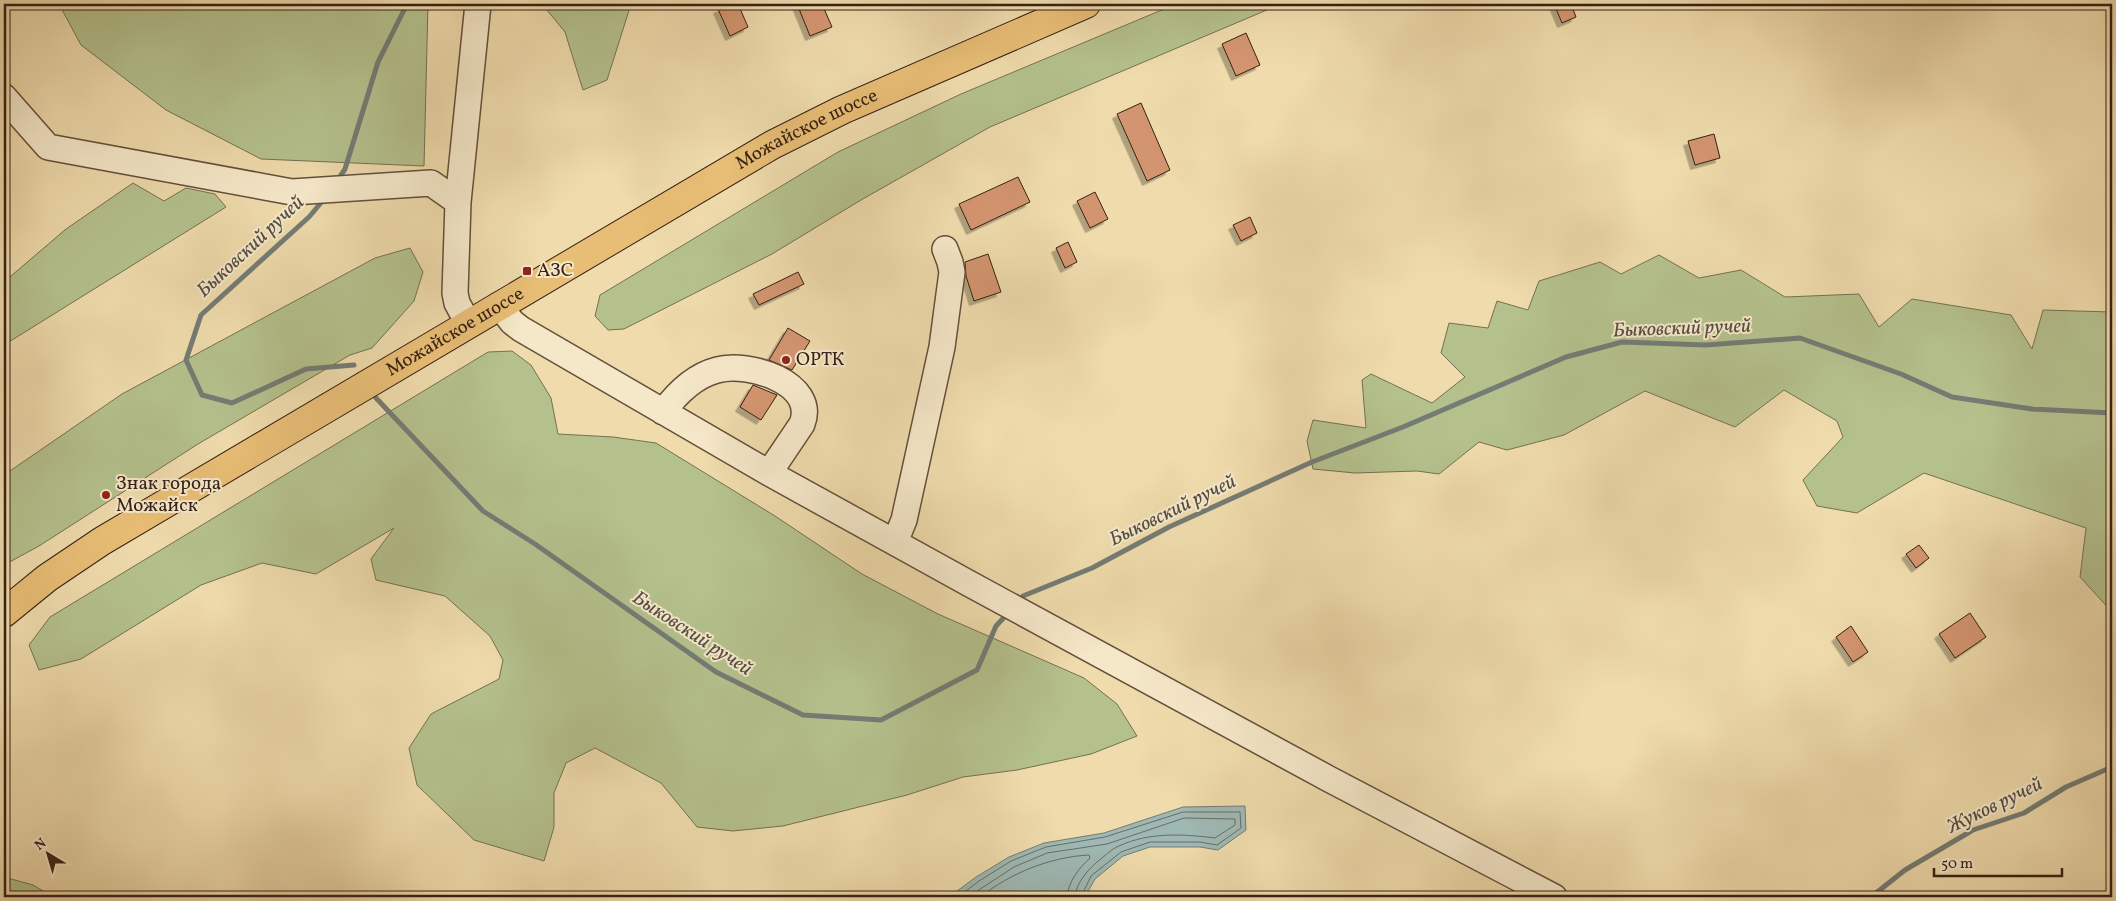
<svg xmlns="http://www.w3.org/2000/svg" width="2116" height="901" font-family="Vollkorn,serif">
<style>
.green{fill:#b4c18d;stroke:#757051}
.water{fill:#9eb9b4;stroke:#747c74}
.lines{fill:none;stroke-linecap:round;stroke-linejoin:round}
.shore{stroke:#6a6c64;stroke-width:1}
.stream{stroke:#747c74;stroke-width:5}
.building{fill:#d3956f;stroke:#362015;filter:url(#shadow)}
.minor-casing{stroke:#644f3b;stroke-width:28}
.major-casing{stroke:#362015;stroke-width:30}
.minor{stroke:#f5e8c9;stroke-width:25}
.major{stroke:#e8be76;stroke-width:28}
.poi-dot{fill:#8f2418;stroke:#f5e8c9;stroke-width:2}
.labels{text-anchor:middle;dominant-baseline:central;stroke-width:4;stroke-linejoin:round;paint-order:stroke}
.street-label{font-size:19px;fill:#362015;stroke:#f5e8c9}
.poi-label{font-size:19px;fill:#362015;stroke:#f5e8c9;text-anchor:start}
.water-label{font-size:20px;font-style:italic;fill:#554e45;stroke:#f5e8c9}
</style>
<defs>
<filter id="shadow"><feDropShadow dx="-4.5" dy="4.5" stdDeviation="0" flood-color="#0004"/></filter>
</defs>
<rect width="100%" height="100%" fill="#efdbac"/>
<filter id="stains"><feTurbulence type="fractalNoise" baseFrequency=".004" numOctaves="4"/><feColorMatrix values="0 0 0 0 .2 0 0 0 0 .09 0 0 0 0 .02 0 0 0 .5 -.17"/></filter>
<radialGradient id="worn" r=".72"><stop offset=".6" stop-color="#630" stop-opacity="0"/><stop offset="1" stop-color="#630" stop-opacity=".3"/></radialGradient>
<path class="green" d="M59,4H428L424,166L261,159L166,110L81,45Z
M542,4H631L607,80L583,90L565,32Z
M1176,4H1281L990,127L861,200L772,254L624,329L608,330L595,316L600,295L838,152L961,94Z
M133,183L164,201L186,188L215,194L226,207L4,345V282L66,229Z
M410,248L423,272L414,301L372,348L350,355L198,444L39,546L4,565V475L122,394L375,258Z
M1659,255L1699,278L1741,270L1785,297L1859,294L1879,327L1912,299L2011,315L2032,349L2043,310L2112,312V612L2080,577L2086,528L1924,473L1857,513L1817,506L1803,480L1843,437L1837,421L1784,390L1735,427L1645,391L1564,435L1507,450L1479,442L1439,474L1417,471L1355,473L1313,469L1307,441L1313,420L1366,428L1362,380L1371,374L1432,403L1465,377L1441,353L1449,323L1488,328L1497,301L1528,310L1539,281L1600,262L1621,274Z
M512,351L531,365L551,398L558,434L613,437L656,443L775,516L862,574L938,614L1084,678L1117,704L1137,736L1091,754L1017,770L963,777L907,795L783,826L733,831L697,827L661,783L595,748L566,763L554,793V827L544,861L474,840L417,785L409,748L431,714L499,679L503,660L490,636L445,596L376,580L371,559L394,528L316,574L262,563L201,585L81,659L39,670L29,645L50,617L488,352Z
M4,877L33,885L53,897H4Z"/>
<path class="water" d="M1245,806L1246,830L1218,850L1200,847H1150L1123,856L1095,879L1085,897H949L976,877L1009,857L1044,843L1104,833L1183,807Z"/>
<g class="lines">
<path class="shore" d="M958,897L979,881L1011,861L1046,847L1105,837L1183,812H1240L1241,828L1217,845L1200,842H1150L1121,852L1091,876L1081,897
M968,897L1014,867L1047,853L1107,844L1184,818L1235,819V825L1215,838C1183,834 1149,832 1119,846C1111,849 1104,857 1097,862C1087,871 1076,883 1075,897
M980,897C1011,873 1050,857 1089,855L1090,858C1079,868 1068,882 1067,897"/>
<path class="stream" d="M337,181L345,169L378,62L407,4
M325,198L309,217L201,315L186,360L202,395L232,403L306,369L354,365
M376,398L483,511L535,544L716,672L803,715L881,720L977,670L996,626L1009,612
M1018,602L1023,596L1092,568L1169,527L1312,462L1403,427L1566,357L1622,342L1706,345L1800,338L1901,374L1952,397L2032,409L2112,413
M1871,897L1905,870L1973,830L2024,813L2066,787L2112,767"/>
</g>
<path class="building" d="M730,4H738L748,27L730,36L718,9Z
M797,4H822L832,27L810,36Z
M1554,4H1571L1576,17L1562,23Z
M1246,33L1260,65L1236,76L1222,44Z
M1141,103L1170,170L1147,181L1117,114Z
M1714,134L1720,158L1695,165L1688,141Z
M1018,177L1030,202L971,230L959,204Z
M1095,192L1108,219L1090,228L1077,201Z
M1250,217L1257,233L1241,241L1233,225Z
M1068,242L1077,262L1065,268L1056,248Z
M988,254L1001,292L974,301L966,276L965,262Z
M798,272L804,284L759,305L753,294Z
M788,328L810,341L792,370L769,360Z
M753,385L777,395L761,420L740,407Z
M1919,545L1929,558L1916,568L1906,554Z
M1970,613L1986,637L1955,658L1939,634Z
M1851,626L1868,652L1853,662L1836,637Z"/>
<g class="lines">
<defs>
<path id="minor" d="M4,97L48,147L292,192L431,183L458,202
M499,305L512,322L521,329L769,473L970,584L1329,779L1554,897
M468,323L457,303L455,293L458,202L478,4
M663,412C677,393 694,376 717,370C748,361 818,383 802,424L769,473
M895,542L904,520L942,347L952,272L950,262L945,249"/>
<g id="major">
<path id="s1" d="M4,613L47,578L102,541L772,145L842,110L1086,4"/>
</g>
</defs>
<use href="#minor" class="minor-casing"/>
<use href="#major" class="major-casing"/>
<use href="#minor" class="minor"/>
<use href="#major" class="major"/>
</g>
<g class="poi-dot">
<rect x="522" y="266" width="10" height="10" rx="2.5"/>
<circle cx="786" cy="360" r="5"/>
<circle cx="106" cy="495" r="5"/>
</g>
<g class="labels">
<g class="street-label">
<text stroke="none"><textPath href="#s1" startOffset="938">Можайское шоссе</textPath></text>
<text stroke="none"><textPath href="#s1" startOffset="532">Можайское шоссе</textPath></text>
</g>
<g class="poi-label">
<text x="537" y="271">АЗС</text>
<text x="796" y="360">ОРТК</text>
<text x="116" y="484">Знак города<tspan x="116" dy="22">Можайск</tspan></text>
</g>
<g class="water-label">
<text transform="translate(251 247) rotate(-43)">Быковский ручей</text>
<text transform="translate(1682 329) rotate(-2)">Быковский ручей</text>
<text transform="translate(1173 511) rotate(-26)">Быковский ручей</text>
<text transform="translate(692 634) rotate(33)">Быковский ручей</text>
<text transform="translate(1995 806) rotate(-26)">Жуков ручей</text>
</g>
</g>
<rect width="2116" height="901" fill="none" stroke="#efdbac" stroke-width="20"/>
<rect x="5" y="5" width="2106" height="891" fill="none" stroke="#362015" stroke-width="2.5"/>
<rect x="10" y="10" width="2096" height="881" fill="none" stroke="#362015"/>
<g transform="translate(48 854) rotate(322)" stroke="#f5e8c9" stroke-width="4" paint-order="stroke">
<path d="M0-4L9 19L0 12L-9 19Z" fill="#362015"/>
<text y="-8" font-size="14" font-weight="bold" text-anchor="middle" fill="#362015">N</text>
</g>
<path d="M1934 868v8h128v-8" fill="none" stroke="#362015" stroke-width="2.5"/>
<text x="1941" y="868" font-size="15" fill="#362015" stroke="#f5e8c9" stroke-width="4" paint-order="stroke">50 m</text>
<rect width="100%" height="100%" filter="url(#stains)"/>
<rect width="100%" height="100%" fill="url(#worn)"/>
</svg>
